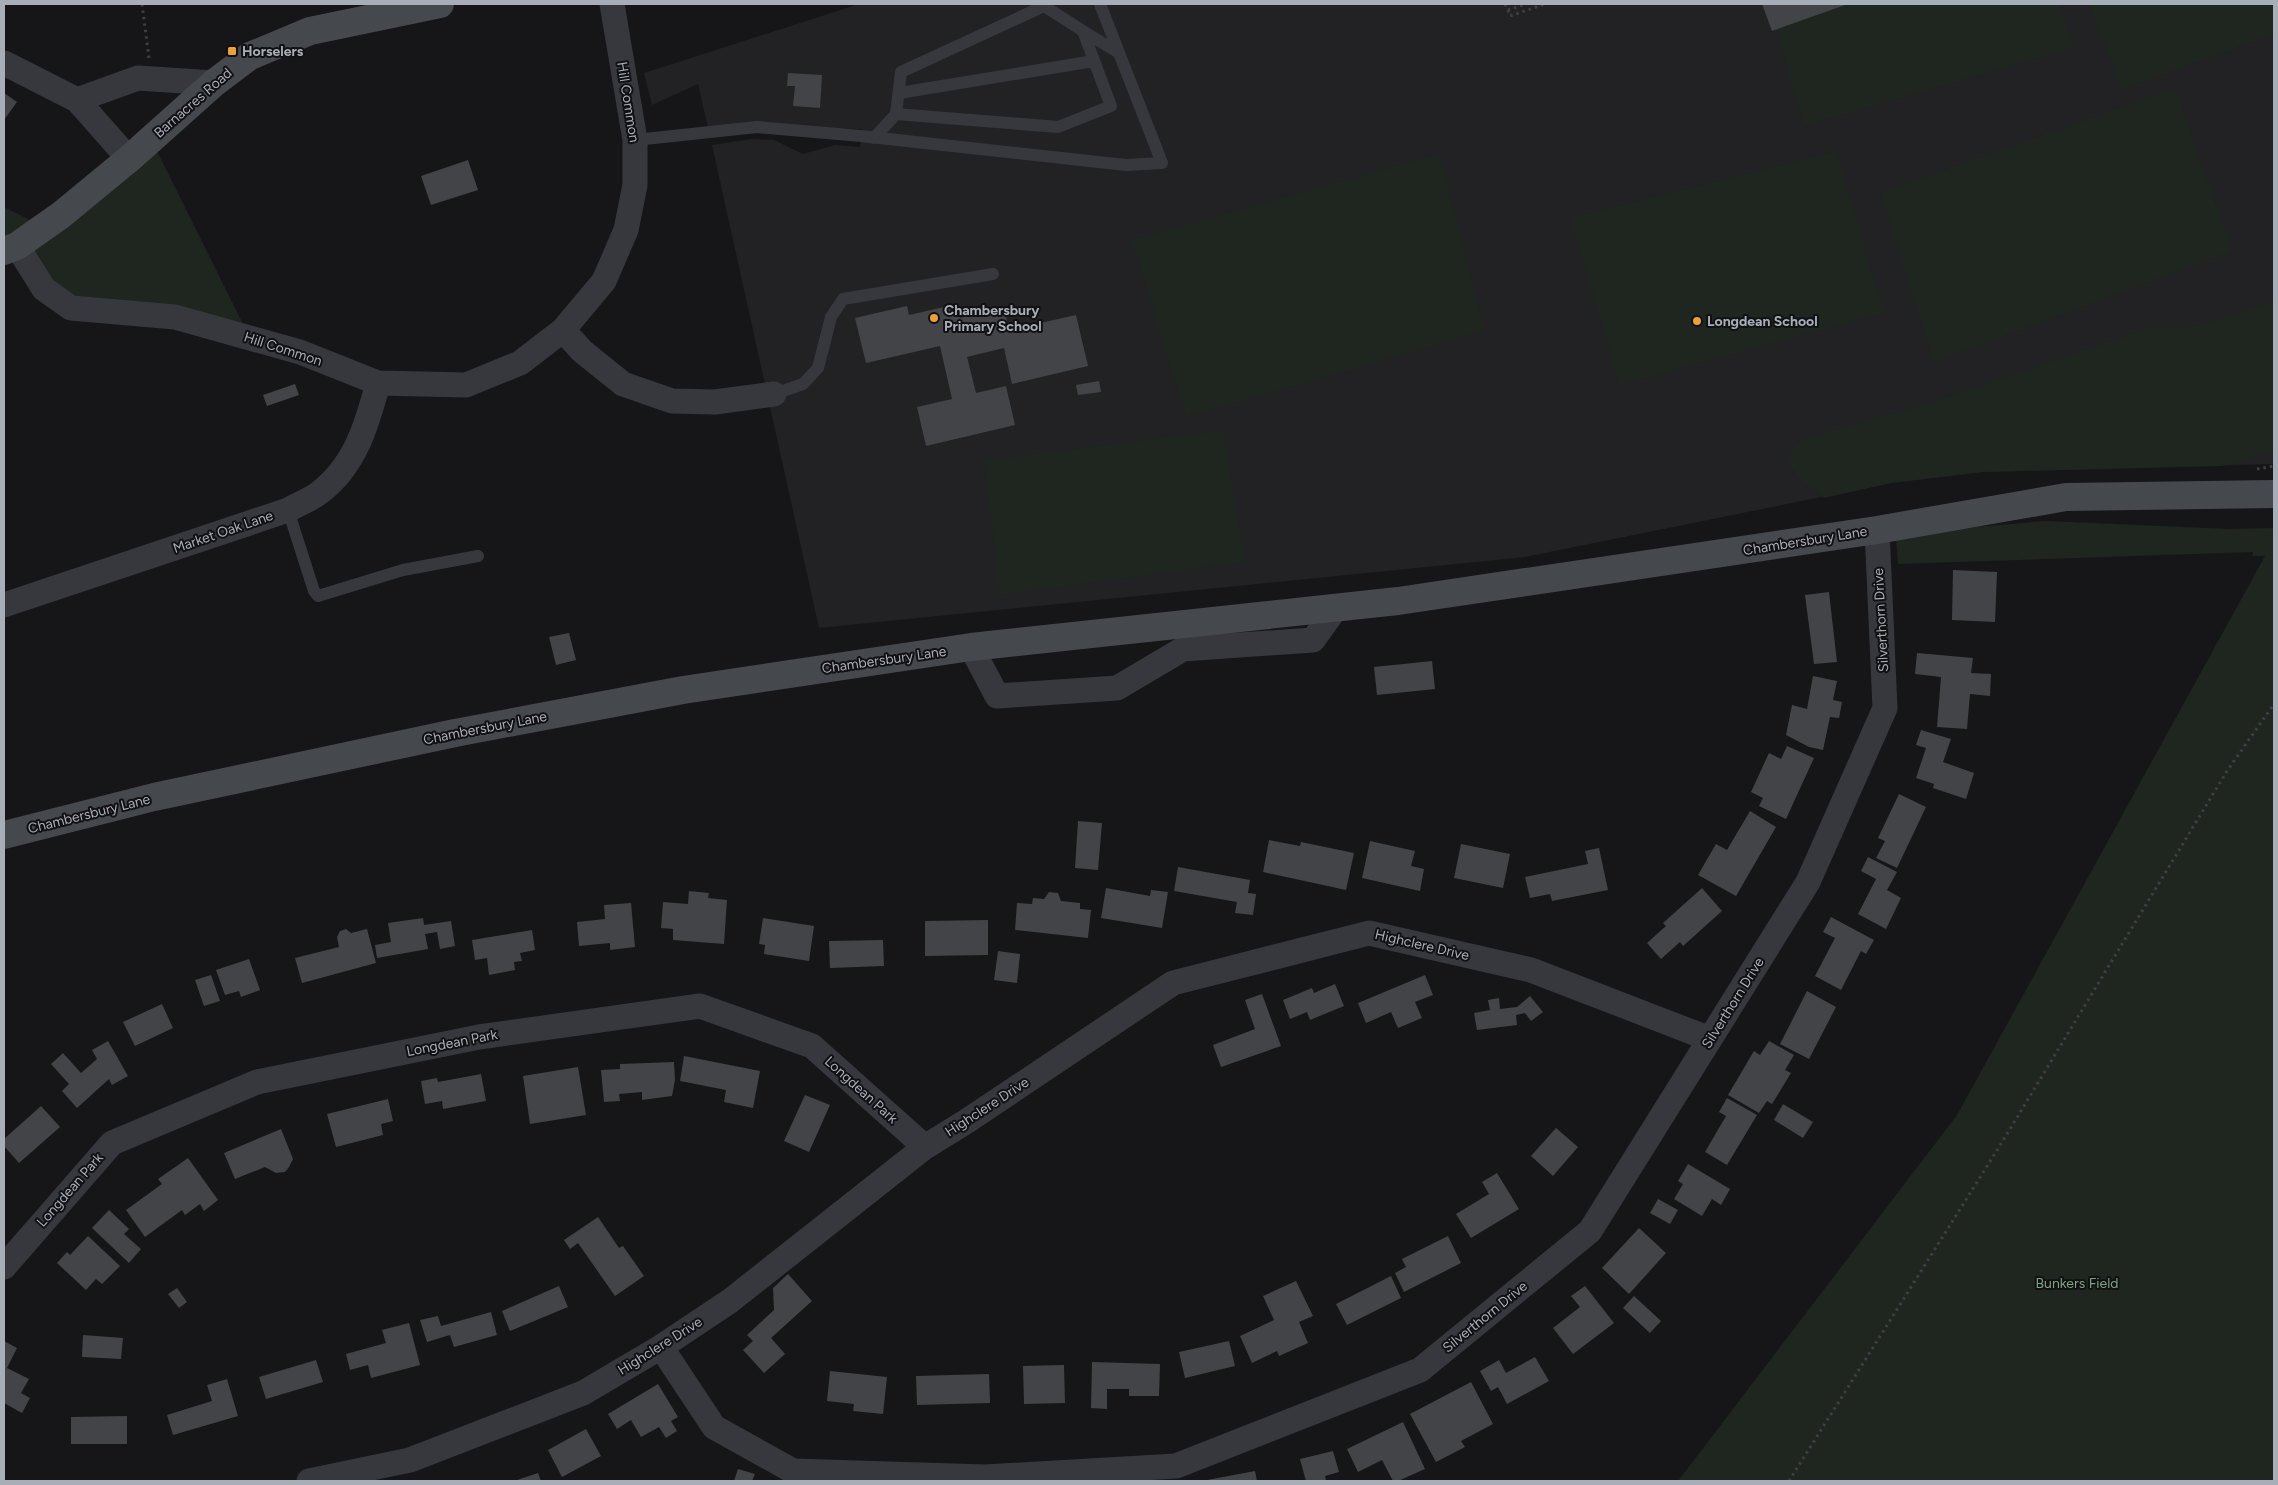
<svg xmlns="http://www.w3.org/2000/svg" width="2278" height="1485" font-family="Figtree,sans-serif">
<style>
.built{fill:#222225}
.green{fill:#1e261f}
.building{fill:#424448}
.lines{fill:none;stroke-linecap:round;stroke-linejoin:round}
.path{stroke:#3d3f44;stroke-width:3;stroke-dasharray:2.5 4;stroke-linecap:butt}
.lane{stroke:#37383d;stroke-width:12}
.street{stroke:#37383d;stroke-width:25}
.secondary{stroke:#45484d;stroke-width:28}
.poi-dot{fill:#eba13a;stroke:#111113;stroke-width:2}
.labels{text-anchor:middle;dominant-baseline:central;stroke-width:4;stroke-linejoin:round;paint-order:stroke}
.poi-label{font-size:14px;font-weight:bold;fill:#a8aeb7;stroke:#111113;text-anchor:start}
.street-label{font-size:14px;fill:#a8aeb7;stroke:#111113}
.park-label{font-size:14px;fill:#81a280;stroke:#111113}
</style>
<rect width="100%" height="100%" fill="#161618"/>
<path class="built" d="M859,4H2274V464L1982,472L1891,483L1525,557L819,628L712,145L751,139L774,140L803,154L835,145L860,147L862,129L708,128L698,84L652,105L644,73Z"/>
<path class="green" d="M1770,4H2060L2073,48L1804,126Z
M2090,4H2274V34L2121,90Z
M2176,88L2232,251L1934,362L1880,193Z
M151,139L250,338L71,308L4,251V207L44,227Z
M1836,151L1884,313L1619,385L1571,218Z
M1439,154L1484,331L1186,417L1132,240Z
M2274,302V451L2222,466L1982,472L1891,483L1824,498C1803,481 1768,460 1806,438L1930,403L2148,328L2193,327Z
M1223,430L1245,562L1000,595L984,461Z
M2045,521L2230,529L2274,528V1481H1678L1957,1115L2265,556H2252L2253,552L1898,564L1896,538L1963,528Z"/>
<path class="building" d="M1762,4H1848L1772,31Z
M788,73L822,75L820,108L793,106L795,86H787Z
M4,93L17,102L4,120Z
M468,160L478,190L431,205L421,176Z
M957,304L960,318L1004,308L1009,330L1076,315L1088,366L1012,384L1004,348L967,357L976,393L1006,386L1015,425L926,446L917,407L952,399L940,346L866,363L855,318L907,306L909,315Z
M1099,381L1101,392L1078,395L1076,385Z
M295,384L299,395L267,406L263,395Z
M1953,570L1997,572L1995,622L1952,620Z
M1829,592L1837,662L1814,664L1805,595Z
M569,633L576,660L556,665L549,637Z
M1917,653L1973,658L1971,673L1991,674L1990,696L1970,694L1967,729L1937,727L1941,677L1915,674Z
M1432,661L1435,689L1377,695L1374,667Z
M1813,676L1837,681L1833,700L1842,702L1839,718L1830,717L1823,750L1809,747L1786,735L1792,705L1807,709Z
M1921,730L1951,739L1943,762L1974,773L1966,799L1933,788L1934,784L1916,778L1926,748L1916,745Z
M1787,746L1814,758L1786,819L1759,806L1763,798L1751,792L1769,753L1781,759Z
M1899,794L1926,807L1897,868L1876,858L1885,841L1878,838Z
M1750,811L1776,827L1736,896L1698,875L1716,844L1727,850Z
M1078,821L1102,823L1098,870L1075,868Z
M1269,840L1300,846L1301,842L1354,853L1346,890L1263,872Z
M1370,841L1415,851L1411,866L1424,869L1420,891L1362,878Z
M1461,844L1510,854L1503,888L1454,878Z
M1599,848L1608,890L1552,901L1550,894L1530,898L1525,877L1588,864L1585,851Z
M1868,857L1897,872L1887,890L1901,898L1886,929L1858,914L1876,879L1861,871Z
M1178,867L1250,880L1248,893L1256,894L1253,915L1235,913L1237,902L1174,891Z
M1106,888L1150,896L1151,890L1168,892L1162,928L1101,918Z
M1702,888L1722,911L1683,946L1680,942L1661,959L1647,943L1666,926L1663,923Z
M689,891L709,893L708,898L727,900L724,944L673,940V929L661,928L663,902L688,904Z
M1049,892L1058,893L1061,901L1080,903V909L1091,910L1088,938L1015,930L1017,903L1032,904L1033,898L1044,899Z
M631,903L635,947L610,950V943L579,946L577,922L605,919L604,905Z
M1831,917L1874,940L1866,954L1861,951L1841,990L1815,976L1835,938L1823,932Z
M423,918L424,925L451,921L455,946L440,949L437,932L425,934L428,949L377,958L375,945L391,942L388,923Z
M763,918L814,926L809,961L764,954L765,945L759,944Z
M988,920V955L925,956V921Z
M346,929L351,933L367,929L376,963L302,983L295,958L339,947L337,937L340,931Z
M532,930L535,950L520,953L522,961L514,962L515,970L489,975L487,958L475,960L472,940Z
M883,940L884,966L830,968L829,941Z
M998,951L1020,954L1017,983L994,980Z
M249,959L260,990L241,997L239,991L225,995L216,970Z
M211,975L220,1001L204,1006L195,980Z
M1425,975L1433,995L1415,1002L1422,1018L1398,1028L1391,1012L1366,1023L1358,1003Z
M1335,984L1344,1006L1310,1020L1307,1012L1290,1019L1283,1000L1312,988L1314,993Z
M1807,991L1836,1007L1809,1059L1780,1044Z
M1262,994L1281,1046L1221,1067L1213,1045L1255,1029L1245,1000Z
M1530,996L1543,1012L1531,1021L1525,1013L1516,1015L1517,1025L1477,1030L1474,1013L1490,1010L1488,1000L1499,998L1500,1009L1517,1007Z
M162,1004L173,1028L135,1046L123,1022Z
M108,1041L128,1076L112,1085L109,1079L77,1108L62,1091L69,1084L51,1064L63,1053L81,1073L97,1059L92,1050Z
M1769,1041L1794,1055L1785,1070L1791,1073L1772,1104L1767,1101L1759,1113L1728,1095L1754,1051L1760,1055Z
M684,1056L760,1071L753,1108L724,1102L726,1090L680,1081Z
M674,1062L675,1080L672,1096L642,1100V1092L619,1094L620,1101L604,1102L601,1070L620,1069V1064Z
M578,1067L586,1115L530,1124L523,1076Z
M481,1074L486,1101L443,1109L442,1101L425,1104L421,1081L437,1078L438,1082Z
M805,1095L830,1105L809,1152L784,1141Z
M1727,1098L1757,1115L1727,1165L1705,1152L1726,1116L1719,1112Z
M388,1099L393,1121L381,1124L383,1135L336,1147L327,1114Z
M1783,1104L1813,1122L1803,1138L1774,1120Z
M41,1106L60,1127L19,1163L4,1146V1139Z
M1556,1128L1578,1147L1553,1176L1531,1156Z
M281,1129L293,1159L289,1167L285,1172L276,1173L265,1167L235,1179L224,1153Z
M188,1158L218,1200L204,1211L200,1204L185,1215L182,1210L145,1237L126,1210L162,1184L158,1179Z
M1688,1164L1730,1189L1721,1205L1712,1199L1702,1216L1674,1199L1683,1184L1678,1181Z
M1497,1173L1519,1209L1471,1238L1456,1214L1489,1194L1482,1182Z
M1658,1199L1678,1210L1670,1224L1650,1213Z
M109,1210L129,1229L124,1234L141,1249L129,1263L92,1228Z
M598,1217L619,1248L623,1246L644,1276L615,1296L578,1243L570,1249L564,1240Z
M1639,1228L1666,1253L1629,1294L1602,1268Z
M88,1236L120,1266L102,1284L96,1279L86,1290L57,1263L67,1252L70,1255Z
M1448,1236L1461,1263L1404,1292L1395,1273L1406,1267L1402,1259Z
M788,1274L812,1301L771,1338L785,1354L764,1373L743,1350L753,1341L747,1335L774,1310L773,1288Z
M1391,1276L1401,1298L1347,1325L1336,1304Z
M1296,1281L1313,1316L1299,1322L1308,1343L1279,1356L1277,1351L1252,1363L1240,1336L1274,1320L1263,1296Z
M559,1286L568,1307L510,1331L502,1311Z
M1585,1286L1614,1323L1573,1354L1553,1328L1580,1307L1571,1296Z
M177,1288L187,1302L179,1308L168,1294Z
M1634,1296L1661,1321L1650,1333L1623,1308Z
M491,1312L497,1335L454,1347L450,1335L427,1342L420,1320L438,1316L441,1326Z
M409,1323L420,1365L371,1378L368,1365L350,1370L346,1354L386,1343L382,1330Z
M83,1335L123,1338L121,1359L82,1357Z
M4,1341L17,1348L7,1368L29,1379L21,1393L30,1398L22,1413L4,1403Z
M1229,1341L1235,1366L1185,1378L1179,1352Z
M1535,1357L1549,1381L1507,1404L1498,1387L1491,1391L1480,1371L1499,1360L1506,1373Z
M316,1360L323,1382L266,1399L259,1377Z
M1092,1362L1160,1364L1159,1396H1129V1389H1107V1409L1091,1408Z
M1064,1365L1065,1403L1024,1404L1023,1366Z
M830,1371L887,1377L883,1414L853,1411L854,1404L827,1401Z
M989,1374L990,1403L917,1405L916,1376Z
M227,1379L238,1416L173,1435L167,1415L212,1401L207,1385Z
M1471,1382L1493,1424L1461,1441L1465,1447L1436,1462L1410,1414Z
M658,1384L678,1417L671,1421L677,1431L666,1438L659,1427L641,1437L631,1420L617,1429L608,1414Z
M127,1416V1444H71V1417Z
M1403,1422L1425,1469L1398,1481H1393L1382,1460L1358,1472L1347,1449Z
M586,1429L601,1456L562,1477L548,1450Z
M1333,1451L1339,1472L1325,1476L1326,1481H1306L1300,1459Z
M738,1469L755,1474L752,1481H734Z
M1255,1471L1257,1481H1207V1480Z
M538,1473L541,1481H514Z"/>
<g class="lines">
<path class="path" d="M142,4L149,58
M1505,4L1508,10L1526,4
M1508,10L1510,16L1545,4
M2257,469L2274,466
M1789,1481L1996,1152L2227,771L2274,704"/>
<path class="lane" d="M1044,6L1083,31L1111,106L1058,127L896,114L901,72Z
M1083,31L1119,53
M899,93L1094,61
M874,138L896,114
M635,140L757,127L861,136L1126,165L1162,163L1100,4
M774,394L803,384L818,368L831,317L843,299L993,274
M288,510L314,591L318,596L403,570L478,556"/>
<path class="street" d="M4,63L77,100L129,159
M77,100L138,78L214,83
M17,246L44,289L71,308L175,317L300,352L378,383L466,385L520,363L563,330L604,281L626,230L635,185V140L612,4
M563,330L582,351L623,384L672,401L715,402L774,394
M4,605L288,510C298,504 310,500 319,493C355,466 367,425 378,383
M971,647L997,696L1117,688L1183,649L1313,640L1336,608
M4,1267L112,1143L257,1082L479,1037L700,1006L812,1046L925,1147
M661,1347L714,1427L793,1471L985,1477L1176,1466L1420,1370L1590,1231L1808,882L1885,708L1877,530
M309,1481L410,1460L583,1393L661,1347L730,1301L925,1147L967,1121L1173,983L1369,933L1531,970L1710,1039"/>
<path class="secondary" d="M4,251L17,246L61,215L129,159L214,83L250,56L310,31L440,4
M4,835L154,797L455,733L683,690L971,647L1398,601L1877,530L2066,497L2274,494"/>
</g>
<g class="poi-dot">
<rect x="227" y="46" width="10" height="10" rx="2.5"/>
<circle cx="934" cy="318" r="5"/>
<circle cx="1697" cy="321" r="5"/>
</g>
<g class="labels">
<g class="poi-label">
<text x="242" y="51">Horselers</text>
<text x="944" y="310">Chambersbury<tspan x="944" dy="16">Primary School</tspan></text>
<text x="1707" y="321">Longdean School</text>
</g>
<g class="street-label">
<text transform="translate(628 102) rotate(81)">Hill Common</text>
<text transform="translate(193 103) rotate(-41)">Barnacres Road</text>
<text transform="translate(283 349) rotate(18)">Hill Common</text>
<text transform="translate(223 532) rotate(-19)">Market Oak Lane</text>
<text transform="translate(1805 541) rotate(-9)">Chambersbury Lane</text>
<text transform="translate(1881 620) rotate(-93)">Silverthorn Drive</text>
<text transform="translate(884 660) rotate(-8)">Chambersbury Lane</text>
<text transform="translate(485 728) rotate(-11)">Chambersbury Lane</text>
<text transform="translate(89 814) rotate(-14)">Chambersbury Lane</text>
<text transform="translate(1422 945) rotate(13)">Highclere Drive</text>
<text transform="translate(1733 1003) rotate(-58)">Silverthorn Drive</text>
<text transform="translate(452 1043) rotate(-11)">Longdean Park</text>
<text transform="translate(861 1090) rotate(42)">Longdean Park</text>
<text transform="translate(987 1107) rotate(-33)">Highclere Drive</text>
<text transform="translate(70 1190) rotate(-49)">Longdean Park</text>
<text transform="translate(1485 1317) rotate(-39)">Silverthorn Drive</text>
<text transform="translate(660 1346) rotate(-32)">Highclere Drive</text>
</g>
<g class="park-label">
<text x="2077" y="1283">Bunkers Field</text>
</g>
</g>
<rect width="2278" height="1485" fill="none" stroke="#a8aeb7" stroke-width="10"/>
</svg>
